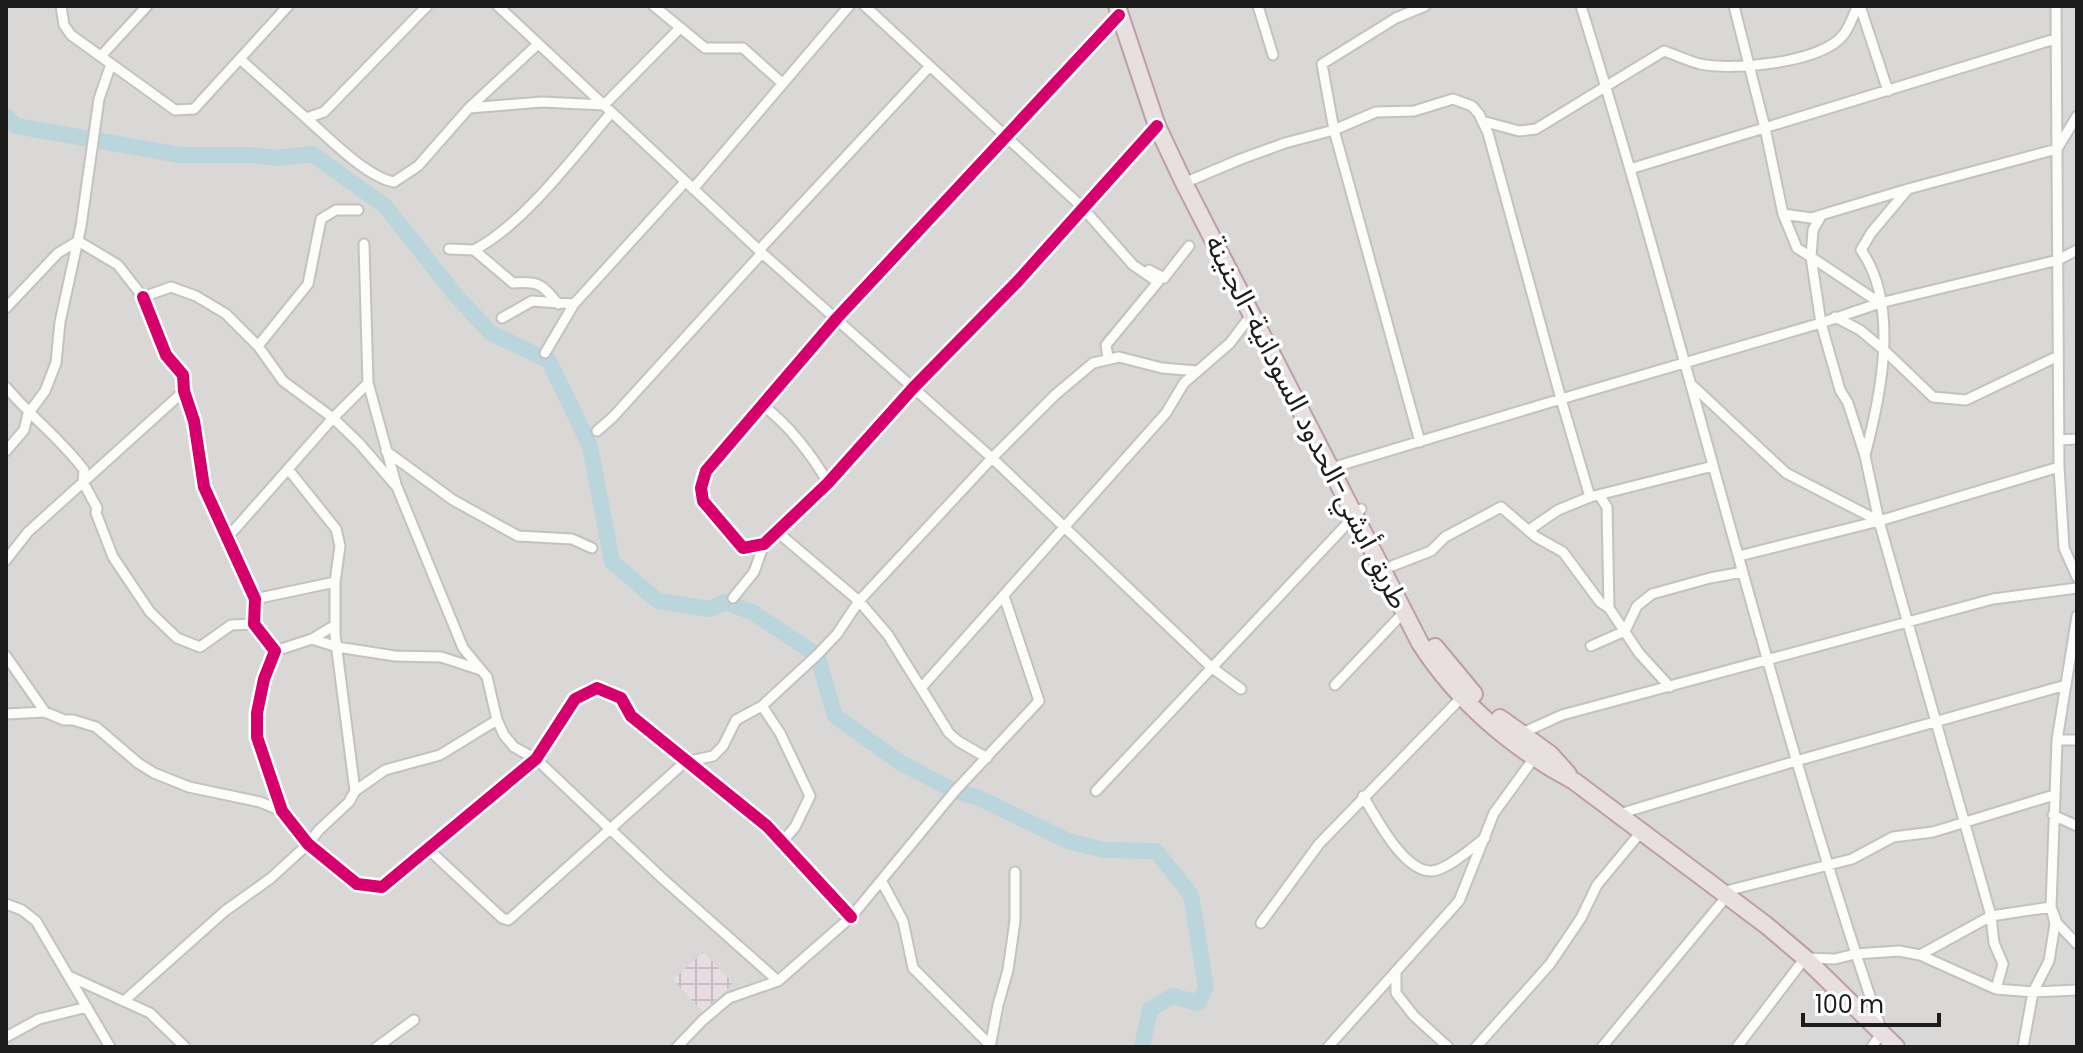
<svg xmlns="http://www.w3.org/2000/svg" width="2083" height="1053" font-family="Poppins,'Noto Sans Arabic',sans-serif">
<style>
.residential{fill:#d9d8d6}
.industrial{fill:url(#industrial-grid)}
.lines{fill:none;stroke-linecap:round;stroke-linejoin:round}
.river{stroke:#bad5dc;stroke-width:16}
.street-casing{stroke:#c3c2c1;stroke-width:13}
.highway-casing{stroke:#bd9ea7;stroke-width:20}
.street{stroke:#fcfcfb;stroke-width:9}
.highway{stroke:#e8dfe0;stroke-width:16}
.cycleway-casing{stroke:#fff;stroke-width:17}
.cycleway{stroke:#d6006c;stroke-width:12}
.labels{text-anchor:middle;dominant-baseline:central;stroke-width:7;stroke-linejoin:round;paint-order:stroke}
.street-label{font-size:28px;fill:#1c1c1c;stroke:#fff}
</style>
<defs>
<pattern id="industrial-grid" width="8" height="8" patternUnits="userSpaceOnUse" patternTransform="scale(2)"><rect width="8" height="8" fill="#e8dde3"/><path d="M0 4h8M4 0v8" fill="none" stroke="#c6bdc2"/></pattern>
</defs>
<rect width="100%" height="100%" fill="#eae8e5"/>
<path class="residential" d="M6,6H2077V1047H6Z"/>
<path class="industrial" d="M703,952L733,983L703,1012L673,980Z"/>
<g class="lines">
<path class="river" d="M6,116L16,126L180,155H252L277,158L312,154L385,206L457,297L491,333L549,361L590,446L612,562L658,601L710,609L725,602L752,612L817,655L835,716L901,763L955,791L979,798L1068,841L1104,850L1156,851L1191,895L1206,987L1198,1003L1173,996L1150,1009L1142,1047"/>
<defs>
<path id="street" d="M61,6L64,25L71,35L175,110L194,109L288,6
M498,6L762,253L992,458L1211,667L1241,689
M654,6L705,48H743L782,83
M865,6L1082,207L1133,265L1158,282L1106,345L1108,358
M1258,6L1273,55
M1581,6C1687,346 1767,694 1882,1032L1872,1047
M1734,6L1765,128L1783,214L1797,248L1811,257L1821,323L1840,390L1848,403L1865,456L1879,521L1991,916L1994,943L2003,964L1996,989
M1860,6L1888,91
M2056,6L2059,467L2064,548L2077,577
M1119,15L837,318L706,471L701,488L703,501L743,548L764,544L828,483L914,387L1017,282L1157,126
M101,56L147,6
M240,59L306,118L324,112L427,6
M469,108L538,44
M306,118C328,137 366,177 394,182L418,166L469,108L542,102L604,105L680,28
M1482,121L1519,131L1536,129L1664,51C1676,55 1688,61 1700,64C1733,71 1823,63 1844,34C1850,26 1853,15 1858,6
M1630,169L2055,39
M1184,183L1241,159L1285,143L1334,130L1376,112L1414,111L1453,99L1472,106L1479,114L1488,133L1561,399L1821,323L1880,303L2058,260L2077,250
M693,189L849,6
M1783,214L1811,218L1908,189
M1821,216L1813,230L1811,257L1880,303
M449,249L474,250L513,283C538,281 543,284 558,304
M760,249L930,66
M474,250C523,225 574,156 611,113
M1149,270L1164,278L1189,246
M143,297L166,355L183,375L184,391L194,421L204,487L255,599L254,624L275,651L264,679L257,713V737L282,811L308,844L357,884L382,887L536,759L575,699L597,688L621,698L631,716L767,826L851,917
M6,308L58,253L78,241L118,265L143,297L171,287L196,296L226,314L258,346L283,381L333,418L359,443L397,487L463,648L487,677L497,720L504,735L514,747L536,759L663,879L778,981
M1835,317L1860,330L1884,350L1933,397L1966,400L2058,356
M502,318L532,301L574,304
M258,346L308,284L321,219L336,210H358
M545,353L574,304L685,182
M368,383L396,484
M1693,386L1786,473L1879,521
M6,387C30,416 61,439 84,470L83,482L97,508L96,513L113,557L150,612L177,638L200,647L231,625L254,624
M762,405C788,424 812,455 828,483
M597,431L613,417L762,253
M2059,440L2077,439
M1420,442L1334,130L1322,64L1396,18L1425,6
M6,451L24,430L28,414L45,391L56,363L60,322L81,226L99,99L111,64
M386,451L453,500L518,536L572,539L592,548
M1865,455C1881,395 1900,305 1861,250L1871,233L1908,189L2057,149L2077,116
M1338,466L1561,399L1590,497
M288,469L336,529L340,546L335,582V635L355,791
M1599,495L1607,507L1609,608
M1529,530L1558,510L1590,497L1713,466
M782,536L859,601L888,635L949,733L958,741L987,758
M227,538L333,418L368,383L364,244
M1739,556L1879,521L2059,467
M6,560L28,532L184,391
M1392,566L1431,551L1445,537L1501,507L1536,537L1563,552L1600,602L1609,608L1639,653L1670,687
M733,598L754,572L764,544
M255,599L335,582
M312,639L337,647L395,656L441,657L481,670
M1591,646L1625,631L1637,606L1652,594L1710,578L1743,572
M275,651L312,639L335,625
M6,656L45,712
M1335,685L1404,612
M921,688L1166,413L1184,383L1230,343L1252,314
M762,706L780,733L810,796L795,827L783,841
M6,714L45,712L64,720H73L96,727L138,763L154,773L189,787L260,802L282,811
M1520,734L1562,715L1993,599L2077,588
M2057,740H2077
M1096,791L1361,509
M1363,796C1376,817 1404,873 1432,871C1447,870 1473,847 1485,838
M1619,814L1796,761L2066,685
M2053,815L2077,826
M427,848L502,918L508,920L512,917L685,762L713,756L723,746L736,720L762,706L817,655L837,634L859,601L992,458L1055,395L1093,363L1119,357L1162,368L1197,371
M882,882L903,921L913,968L991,1046
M1722,892L1852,859L1893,837L1933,832L2054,795
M6,904L22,910L36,921L110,1047
M1261,923L1319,844L1462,697
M1920,955L1991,916L2051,907L2057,923L2077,944
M1396,971V993L1414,1016L1448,1047
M71,977L150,1013L185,1047
M124,1001L225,911L271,878L308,844L319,830L349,802L355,791L385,770L440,755L497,720
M6,1037L39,1019L87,1007
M377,1047L414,1020
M677,1047L703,1020L729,998L778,981L851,917L955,791L1039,701L1004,596
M990,1047L998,1005L1008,970L1015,921V872
M1328,1047L1459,901L1494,813L1534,758
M1476,1047L1550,964L1581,918L1597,885L1641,832
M1602,1047L1727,896
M1737,1047L1805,958L1835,959L1855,954L1899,951L1920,955L1996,989L2033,992L2077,990
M2023,1047L2033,992L2049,961L2055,924L2051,907L2057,740L2077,616"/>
<path id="highway" d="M1117,6L1157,126L1184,183L1420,643C1457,701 1513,749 1574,781L1766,925L1805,958L1896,1047
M1435,647L1474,694
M1500,718L1550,754L1568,774"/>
</defs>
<use href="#street" class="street-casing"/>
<use href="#highway" class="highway-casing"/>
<use href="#street" class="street"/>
<use href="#highway" class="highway"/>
<defs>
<path id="cycleway" d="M1119,15L837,318L706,471L701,488L703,501L743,548L764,544L828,483L914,387L1017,282L1157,126
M143,297L166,355L183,375L184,391L194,421L204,487L255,599L254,624L275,651L264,679L257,713V737L282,811L308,844L357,884L382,887L536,759L575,699L597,688L621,698L631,716L767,826L851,917"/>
</defs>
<use href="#cycleway" class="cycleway-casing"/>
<use href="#cycleway" class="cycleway"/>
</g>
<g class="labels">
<g class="street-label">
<text transform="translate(1307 422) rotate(63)">طريق أبشي-الحدود السودانية-الجنينة</text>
</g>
</g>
<rect width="2083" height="1053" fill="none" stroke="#1c1c1c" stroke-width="16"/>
<path d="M1803 1013v12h136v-12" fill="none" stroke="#1c1c1c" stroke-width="4"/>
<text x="1815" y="1013" font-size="24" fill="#1c1c1c" stroke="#ffffff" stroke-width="6" paint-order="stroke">100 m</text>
</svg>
